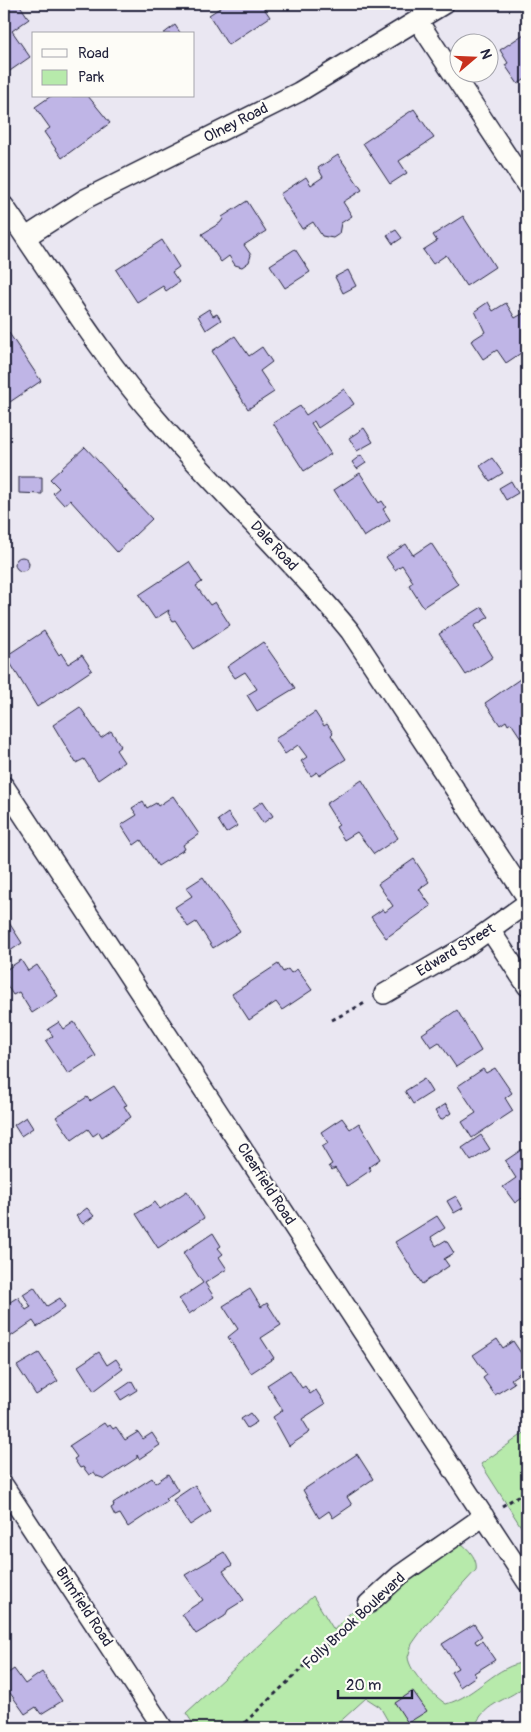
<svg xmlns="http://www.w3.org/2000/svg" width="531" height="1732" font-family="Pangolin,sans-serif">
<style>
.green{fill:#b7eaab;stroke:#6c8673}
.building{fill:#bfb5e6;stroke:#22223b}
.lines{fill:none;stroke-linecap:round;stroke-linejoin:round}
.street-casing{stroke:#22223b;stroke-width:22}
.path{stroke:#22223b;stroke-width:3;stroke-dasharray:4 4;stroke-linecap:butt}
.street{stroke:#fdfcf7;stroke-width:19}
.labels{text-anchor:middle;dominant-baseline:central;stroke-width:4.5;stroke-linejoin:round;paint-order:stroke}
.street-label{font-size:15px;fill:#22223b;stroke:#fdfcf7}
</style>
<rect width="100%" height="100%" fill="#eae7f2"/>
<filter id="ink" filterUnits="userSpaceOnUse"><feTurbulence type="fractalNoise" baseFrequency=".02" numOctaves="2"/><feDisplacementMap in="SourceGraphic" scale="10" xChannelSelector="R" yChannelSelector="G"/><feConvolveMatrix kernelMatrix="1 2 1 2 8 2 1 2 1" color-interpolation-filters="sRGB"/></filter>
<g filter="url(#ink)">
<path class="green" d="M527,1431V1536L481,1464Z
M446,1533C458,1540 479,1554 476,1570L424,1627L412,1644L408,1657C409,1672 434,1696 446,1704C477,1696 495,1665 527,1662V1683C510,1702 486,1699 474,1728H392L380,1707L366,1698L333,1728H196L186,1713L313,1596L334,1630C350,1610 371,1597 389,1580C405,1565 424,1539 446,1533Z"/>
<path class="building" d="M4,4L5,6L19,4L29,19L12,31L30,57L4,75Z
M226,4H261L270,17L228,45L209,15Z
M175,25L181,34H163Z
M527,32V78L518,84L505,65L508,63L500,50Z
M51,96H88L110,123L62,158L44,132L50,128L35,107Z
M414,109L434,138L399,161L407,173L390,184L363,143Z
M338,155L362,190L343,202L352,216L341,223L339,234L333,238L322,236L313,222L302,229L280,194L306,177L311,185L323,177L318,168Z
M247,201L266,231L244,245L251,255L249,262L242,267L235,265L229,256L221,262L202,234L220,223L223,219L222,217Z
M463,216L495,267L466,286L446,255L433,264L423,250L437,241L433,235Z
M396,230L402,238L393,244L387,235Z
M162,240L179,267L172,272L179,282L166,291L163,286L137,302L116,270Z
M295,249L310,272L285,288L270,265Z
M348,270L356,286L343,293L335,277Z
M488,302L493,311L506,303L515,318L524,313L527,318V349L506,363L497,350L483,359L471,341L485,332L475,311Z
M209,309L213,316L217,314L221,320L206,330L198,316Z
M9,333L41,381L4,406V336Z
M235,336L249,356L262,347L272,362L260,371L274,392L248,409L212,351Z
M344,389L354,404L318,428L314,421L311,423L331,454L304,471L273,423L300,406L306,415Z
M364,428L373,442L357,451L349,438Z
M85,447L152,519L117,552L70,500L64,505L53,493L59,488L50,479Z
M361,455L366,463L357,469L352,462Z
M492,458L503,473L490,481L480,466Z
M360,473L379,503L382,501L386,507L383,509L390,520L364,537L334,490Z
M19,477H42V494L19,493Z
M511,481L518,493L506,500L499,488Z
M431,543L458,584L423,607L409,585L413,582L402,565L395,570L386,557L406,544L413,555Z
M15 564a7 7 0 1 1 14 0a7 7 0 1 1-14 0Z
M189,562L202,582L196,586L210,605L215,602L230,625L194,649L175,620L173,621L168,613L169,610L155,619L139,595Z
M482,607L489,617L474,626L493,657L466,675L439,634Z
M44,631L59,655L61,653L68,664L82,655L92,670L37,707L6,656Z
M263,642L295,688L257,711L247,695L257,689L245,672L235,678L227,667Z
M520,679L527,687V747L511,723L508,725L506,721L500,725L485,703Z
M80,707L101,738L111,731L121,746L116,750L124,762L98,780L84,759L76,763L53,725Z
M315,712L324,726L327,724L333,733L331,735L346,759L319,776L317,772L311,776L301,761L307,757L298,745L285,754L275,739Z
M362,780L398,838L374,854L357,832L344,840L336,827L339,825L326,804Z
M173,796L199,834L183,845L185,849L158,866L141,840L134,845L121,825L137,815L132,808L143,801L147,808L156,803L158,806Z
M263,801L273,816L263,823L253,808Z
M228,813L237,826L226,833L218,820Z
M414,859L429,882L419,889L431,906L386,938L371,917L383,909L385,912L393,906L378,884Z
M203,877L240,931L213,948L196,922L188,927L175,907L192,896L186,888Z
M4,915L22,943L7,953L4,951Z
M21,960L28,971L37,965L58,996L32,1013L19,992L13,995L4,981V971Z
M278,964L283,972L288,969L291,973L297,969L312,990L282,1010L276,1002L249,1020L232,994Z
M457,1010L481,1051L456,1067L439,1042L431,1047L422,1034Z
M59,1022L64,1029L74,1022L96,1056L68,1074L46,1041L53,1036L48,1029Z
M495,1068L512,1093L505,1098L513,1111L472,1138L462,1122L476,1113L458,1086L483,1069L486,1073Z
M424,1079L432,1092L413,1104L405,1091Z
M114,1086L127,1105L124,1106L131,1117L102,1137L99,1132L93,1136L88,1129L72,1140L56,1117L87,1097L90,1101Z
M446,1104L451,1113L441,1120L435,1111Z
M26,1117L33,1128L21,1136L14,1125Z
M342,1118L350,1129L359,1123L380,1159L369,1167L371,1170L347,1186L335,1168L332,1170L329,1166L332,1164L322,1147L328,1143L321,1132Z
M481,1135L490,1149L471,1161L462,1148Z
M527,1146V1195L515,1203L503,1187L516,1178L505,1161Z
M187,1191L204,1218L158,1248L136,1214L155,1202L160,1209Z
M456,1196L463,1208L454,1213L447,1201Z
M87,1208L94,1216L83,1224L76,1216Z
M437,1216L445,1228L431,1237L436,1246L446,1240L454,1253L444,1259L449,1266L422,1284L395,1242Z
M213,1233L221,1246L218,1248L223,1254L219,1257L227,1269L205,1283L214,1297L189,1314L179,1299L203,1283L183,1253Z
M34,1287L47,1306L60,1298L65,1307L37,1327L33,1321L4,1341V1302L8,1300L10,1302L18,1297L26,1310L31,1307L23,1294Z
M250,1289L261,1307L267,1303L281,1325L261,1338L274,1358L251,1373L228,1337L238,1329L223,1306Z
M497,1339L503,1348L513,1341L527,1362V1368L511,1379L514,1383L495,1395L483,1378L487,1375L473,1355Z
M99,1352L107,1365L116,1359L123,1369L94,1391L78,1366Z
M39,1353L58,1381L36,1395L17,1366Z
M290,1370L302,1388L305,1386L310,1394L316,1390L325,1404L302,1419L310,1432L289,1446L273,1417L283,1410L267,1385Z
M132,1381L137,1390L121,1400L116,1392Z
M250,1413L257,1422L247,1428L241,1419Z
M104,1423L107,1427L110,1425L113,1429L116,1427L125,1440L138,1432L143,1439L152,1433L160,1445L139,1459L137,1455V1458L105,1479L97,1476L94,1472L89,1475L83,1467L80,1468L74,1459L77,1457L69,1446Z
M357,1454L373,1479L347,1497L352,1505L333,1518L329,1511L319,1518L303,1490Z
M168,1474L178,1490L165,1499L167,1501L128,1527L120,1514L115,1516L111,1508L114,1506L113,1503L152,1478L155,1483Z
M195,1485L211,1511L190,1525L173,1500Z
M224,1552L232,1565L223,1571L244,1600L228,1610L225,1616L196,1634L182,1614L203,1600L185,1575Z
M474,1624L482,1636L475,1641L477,1644L482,1641L495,1660L474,1673L476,1676L460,1687L451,1672L458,1668L442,1644Z
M14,1669L25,1684L42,1672L62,1701L41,1714L36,1707L25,1714L10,1693L5,1697L4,1695V1676Z
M413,1691L427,1711L408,1723L395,1703Z
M72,1720L77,1728H59Z"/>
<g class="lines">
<defs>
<path id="street" d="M418,21L527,186
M4,206C54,278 100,355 158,421C220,493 290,558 350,631L527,898
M26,237L85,199L299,92L444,4
M4,786L527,1582
M490,930L527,986
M384,994L467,946L527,903
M4,1486L163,1728
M368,1604L400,1575L484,1516"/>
</defs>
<use href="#street" class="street-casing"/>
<path class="path" d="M332,1020L365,1003
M502,1506L527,1491
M239,1728L354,1619"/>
<use href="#street" class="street"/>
</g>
</g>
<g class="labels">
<g class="street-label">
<text transform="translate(236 123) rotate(-27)">Olney Road</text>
<text transform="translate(274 546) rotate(47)">Dale Road</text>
<text transform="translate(456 950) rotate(-31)">Edward Street</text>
<text transform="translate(266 1184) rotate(57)">Clearfield Road</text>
<text transform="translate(84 1607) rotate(57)">Brimfield Road</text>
<text transform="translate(354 1621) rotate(-43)">Folly Brook Boulevard</text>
</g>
</g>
<rect width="531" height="1732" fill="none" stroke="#fdfcf7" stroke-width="20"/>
<rect x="10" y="10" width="511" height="1712" fill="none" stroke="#22223b" stroke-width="2" filter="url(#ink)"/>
<rect x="32" y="32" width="162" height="65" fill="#fdfcf7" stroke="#a5a5ac"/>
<rect x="42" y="49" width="25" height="8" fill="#fdfcf7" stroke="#a5a5ac"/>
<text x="78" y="58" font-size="15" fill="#22223b">Road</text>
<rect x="42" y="70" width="25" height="15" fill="#b7eaab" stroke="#a5a5ac"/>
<text x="78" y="82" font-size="15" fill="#22223b">Park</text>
<g transform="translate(474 58) rotate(71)"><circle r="24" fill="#fdfcf7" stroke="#a5a5ac"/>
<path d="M0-4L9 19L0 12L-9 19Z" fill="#c8321e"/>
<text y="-8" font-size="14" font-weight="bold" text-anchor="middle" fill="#22223b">N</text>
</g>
<path d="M338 1690v8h74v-8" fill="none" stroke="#22223b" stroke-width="2.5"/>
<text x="346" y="1690" font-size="15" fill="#22223b" stroke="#fdfcf7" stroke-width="4" paint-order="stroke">20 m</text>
</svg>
